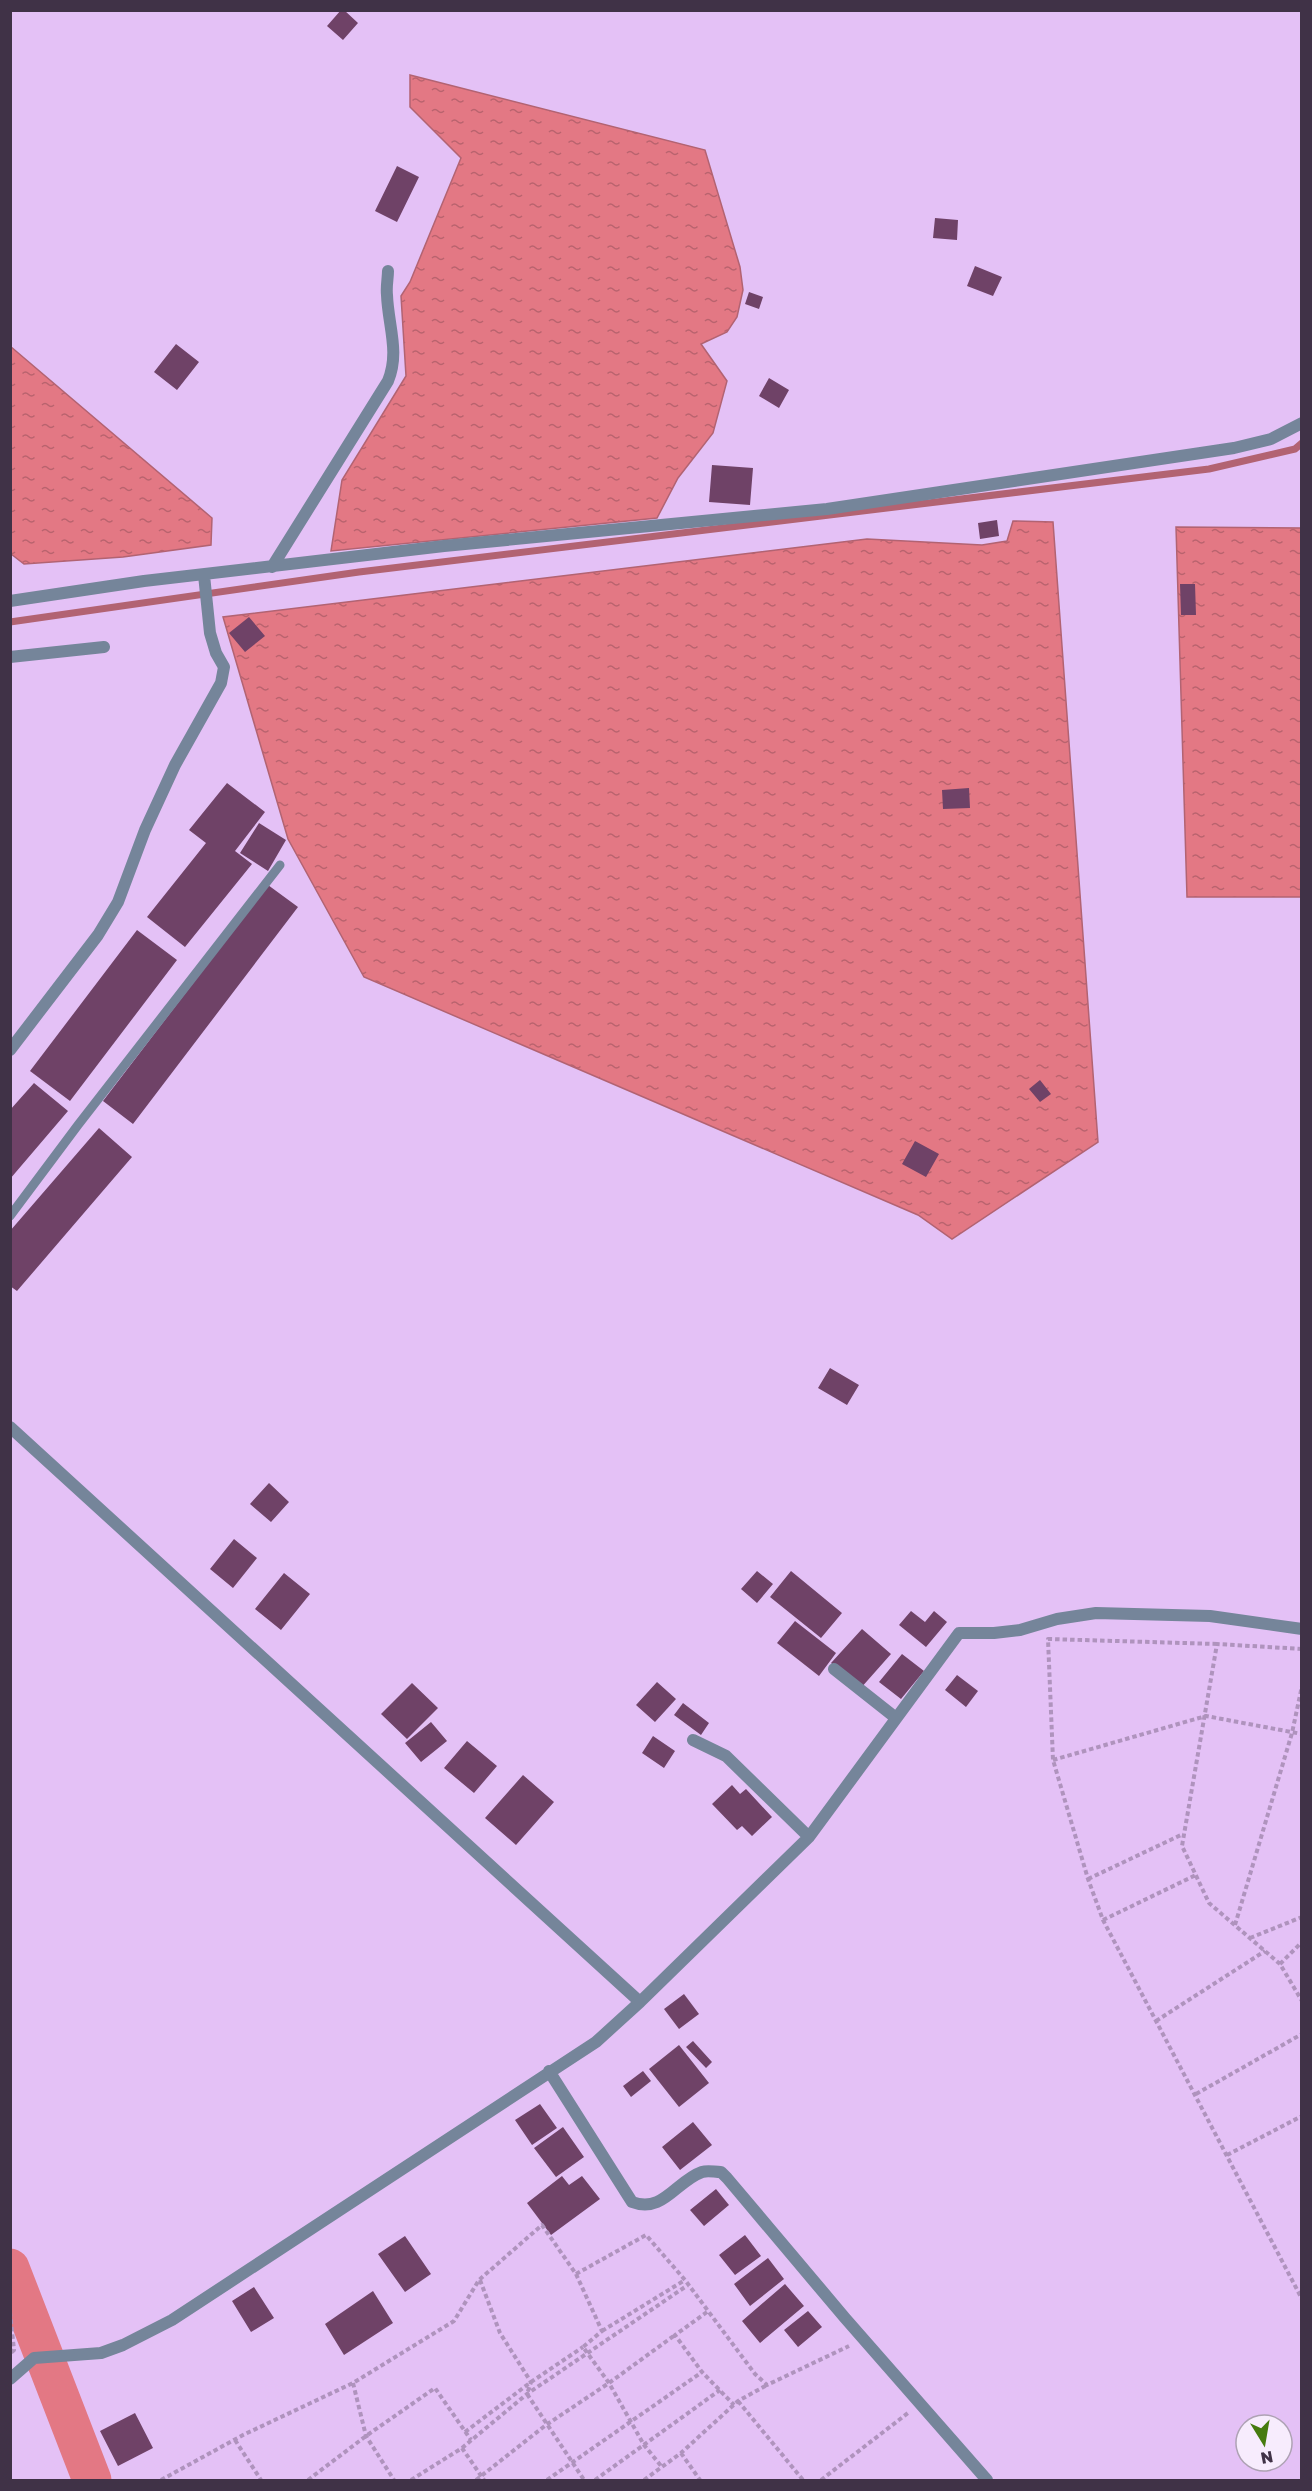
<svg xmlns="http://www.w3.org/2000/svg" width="1312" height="2491" font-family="'Golos Text',sans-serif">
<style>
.water{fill:url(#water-ripples);stroke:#b26372;stroke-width:1.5}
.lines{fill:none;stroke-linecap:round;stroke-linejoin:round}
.stream{stroke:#b26372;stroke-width:7}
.river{stroke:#e37884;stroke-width:39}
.building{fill:#6f4267}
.path{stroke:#af93bd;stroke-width:4;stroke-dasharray:4.5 3;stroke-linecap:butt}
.service{stroke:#75859a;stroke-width:9}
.minor{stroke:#75859a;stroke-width:12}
</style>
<defs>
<pattern id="water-ripples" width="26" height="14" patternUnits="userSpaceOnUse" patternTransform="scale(1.5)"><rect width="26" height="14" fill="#e37884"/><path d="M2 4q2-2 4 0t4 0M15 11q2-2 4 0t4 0" fill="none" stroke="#b9636e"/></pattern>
</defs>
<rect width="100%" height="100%" fill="#e4c1f6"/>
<path class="water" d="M410,75L705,150L740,267L743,290L737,317L727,332L701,344L727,381L713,433L678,478L657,518L331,551L342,480L406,376L401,296L410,282L461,158L410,107Z
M10,346L212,518L211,545L123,557L24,564L11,554Z
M1013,521L1053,522L1098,1142L952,1239L918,1215L364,977L288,839L223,617L867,539L982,545L1007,541Z
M1176,527L1301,528V897H1187Z"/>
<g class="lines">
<path class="stream" d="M10,622L359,572L1209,469L1295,449L1302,443"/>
<path class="river" d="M10,2268L92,2480"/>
</g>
<path class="building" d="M341,10H344L358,23L343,40L327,26Z
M397,166L419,177L397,222L375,211Z
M935,218L958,220L957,240L933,238Z
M975,266L1002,277L993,296L967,286Z
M749,292L763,297L759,309L745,304Z
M176,344L199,362L177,390L154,372Z
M769,378L789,390L779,408L759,396Z
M712,465L753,468L750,505L709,502Z
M997,520L999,536L980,539L978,523Z
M1180,584H1195L1196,615H1181Z
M249,617L265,636L245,652L229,633Z
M227,783L265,812L235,851L252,864L185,947L147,917L206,843L189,830Z
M969,788L970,808L943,809L942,790Z
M259,823L286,840L268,871L240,853Z
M268,885L298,907L133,1124L103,1101Z
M137,930L177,960L70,1101L30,1071Z
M1040,1080L1051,1094L1040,1102L1029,1089Z
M34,1083L68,1111L10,1179V1110Z
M99,1128L132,1157L17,1291L10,1286V1231Z
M915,1141L939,1154L926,1177L902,1164Z
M830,1368L859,1385L847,1405L818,1388Z
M269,1483L289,1502L271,1522L250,1504Z
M234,1539L257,1558L233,1588L210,1569Z
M757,1571L773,1584L757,1603L741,1589Z
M791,1571L842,1613L821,1638L770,1597Z
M284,1573L310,1594L281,1630L255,1609Z
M911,1611L925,1622L934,1611L947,1622L926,1647L899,1625Z
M795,1621L836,1653L819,1676L777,1643Z
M862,1629L891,1654L860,1689L831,1663Z
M902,1654L924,1671L901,1699L879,1682Z
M957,1675L978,1691L966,1707L945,1690Z
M657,1682L676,1699L655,1722L636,1705Z
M412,1683L438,1708L407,1739L381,1714Z
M683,1703L709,1723L701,1735L674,1715Z
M431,1722L447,1741L421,1762L405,1743Z
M653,1736L675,1751L664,1768L642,1753Z
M467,1741L497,1766L474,1793L444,1768Z
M523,1775L554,1802L516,1845L485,1818Z
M732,1785L740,1794L746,1789L772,1817L752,1836L742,1826L737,1830L712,1804Z
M684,1994L699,2014L679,2029L664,2009Z
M693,2041L712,2062L706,2068L686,2047Z
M679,2045L709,2083L679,2107L649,2069Z
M643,2071L651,2081L631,2097L623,2086Z
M540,2104L557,2128L532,2145L515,2120Z
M693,2122L712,2145L680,2170L662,2147Z
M563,2127L584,2157L556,2177L534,2148Z
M562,2176L569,2185L582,2176L600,2199L551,2235L527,2203Z
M716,2189L729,2205L704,2226L690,2210Z
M745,2235L761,2256L735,2275L719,2255Z
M405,2236L431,2274L405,2292L378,2254Z
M768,2258L784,2279L750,2306L734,2284Z
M785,2284L804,2306L760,2343L742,2321Z
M254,2287L274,2318L251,2332L232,2301Z
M373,2291L393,2323L344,2355L325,2324Z
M808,2311L822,2327L798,2347L784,2330Z
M135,2413L153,2448L118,2466L100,2431Z"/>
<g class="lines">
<path class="path" d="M1217,1644L1048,1639L1053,1760L1088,1879L1103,1920L1302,2299
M1302,1649L1217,1644L1182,1846L1209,1903L1280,1964L1302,2001
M1053,1760L1206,1716L1302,1734
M1088,1879L1183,1834
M1103,1920L1196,1875
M1235,1925L1292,1733L1302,1686
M1250,1938L1302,1917
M1280,1964L1302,1942
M1156,2021L1265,1951
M1196,2094L1302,2034
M1227,2155L1302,2116
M576,2274L602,2331L583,2347L609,2383L644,2445L662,2467
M480,2280L500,2333L531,2382L527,2394L584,2480
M10,2312L14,2350L11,2353
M707,2312L675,2335L702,2372L734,2405
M602,2331L685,2280
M353,2383L366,2436L394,2480
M738,2401L803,2480
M465,2432L531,2382L583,2347
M235,2440L261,2480
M462,2448L527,2394L688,2285
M681,2453L700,2480
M161,2480L243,2435L353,2383L454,2321L479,2280L542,2225L576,2274L646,2235L685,2280L755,2374L767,2385L849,2346
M308,2480L366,2436L435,2388L471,2440
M411,2480L462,2448L484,2480
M476,2480L546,2425L609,2383L675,2335
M547,2480L702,2372
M595,2480L720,2390
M644,2480L681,2453L738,2401L767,2385
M821,2480L908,2413"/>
<path class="service" d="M10,1216L78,1125L280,865"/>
<path class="minor" d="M272,567L388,381C400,352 388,325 387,295C386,287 388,278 388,271
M10,601L144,581L444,546L827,509L1234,448L1271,439L1302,423
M10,657L104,647
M10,1050L98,935L118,902L145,830L175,765L221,683L224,667L216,653L210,633L204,575
M10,1427L640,2002
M834,1669L896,1718
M693,1740L726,1756L809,1837
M549,2071L632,2202C663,2214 676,2181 702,2172C708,2170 714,2172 721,2172L727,2178L845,2318L987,2480
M10,2379L34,2358L101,2353L123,2345L172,2320L596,2042L640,2002L809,1837L959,1633H994L1020,1630L1057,1619L1096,1613L1210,1616L1302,1629"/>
</g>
<rect width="1312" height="2491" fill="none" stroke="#403247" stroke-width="24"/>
<g transform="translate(1264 2443) rotate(169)"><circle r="28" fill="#f7ecfd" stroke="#aea2b4" stroke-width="1.5"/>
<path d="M0-4.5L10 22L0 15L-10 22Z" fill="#467b0f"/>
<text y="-9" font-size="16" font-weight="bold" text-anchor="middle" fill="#403247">N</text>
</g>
</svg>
